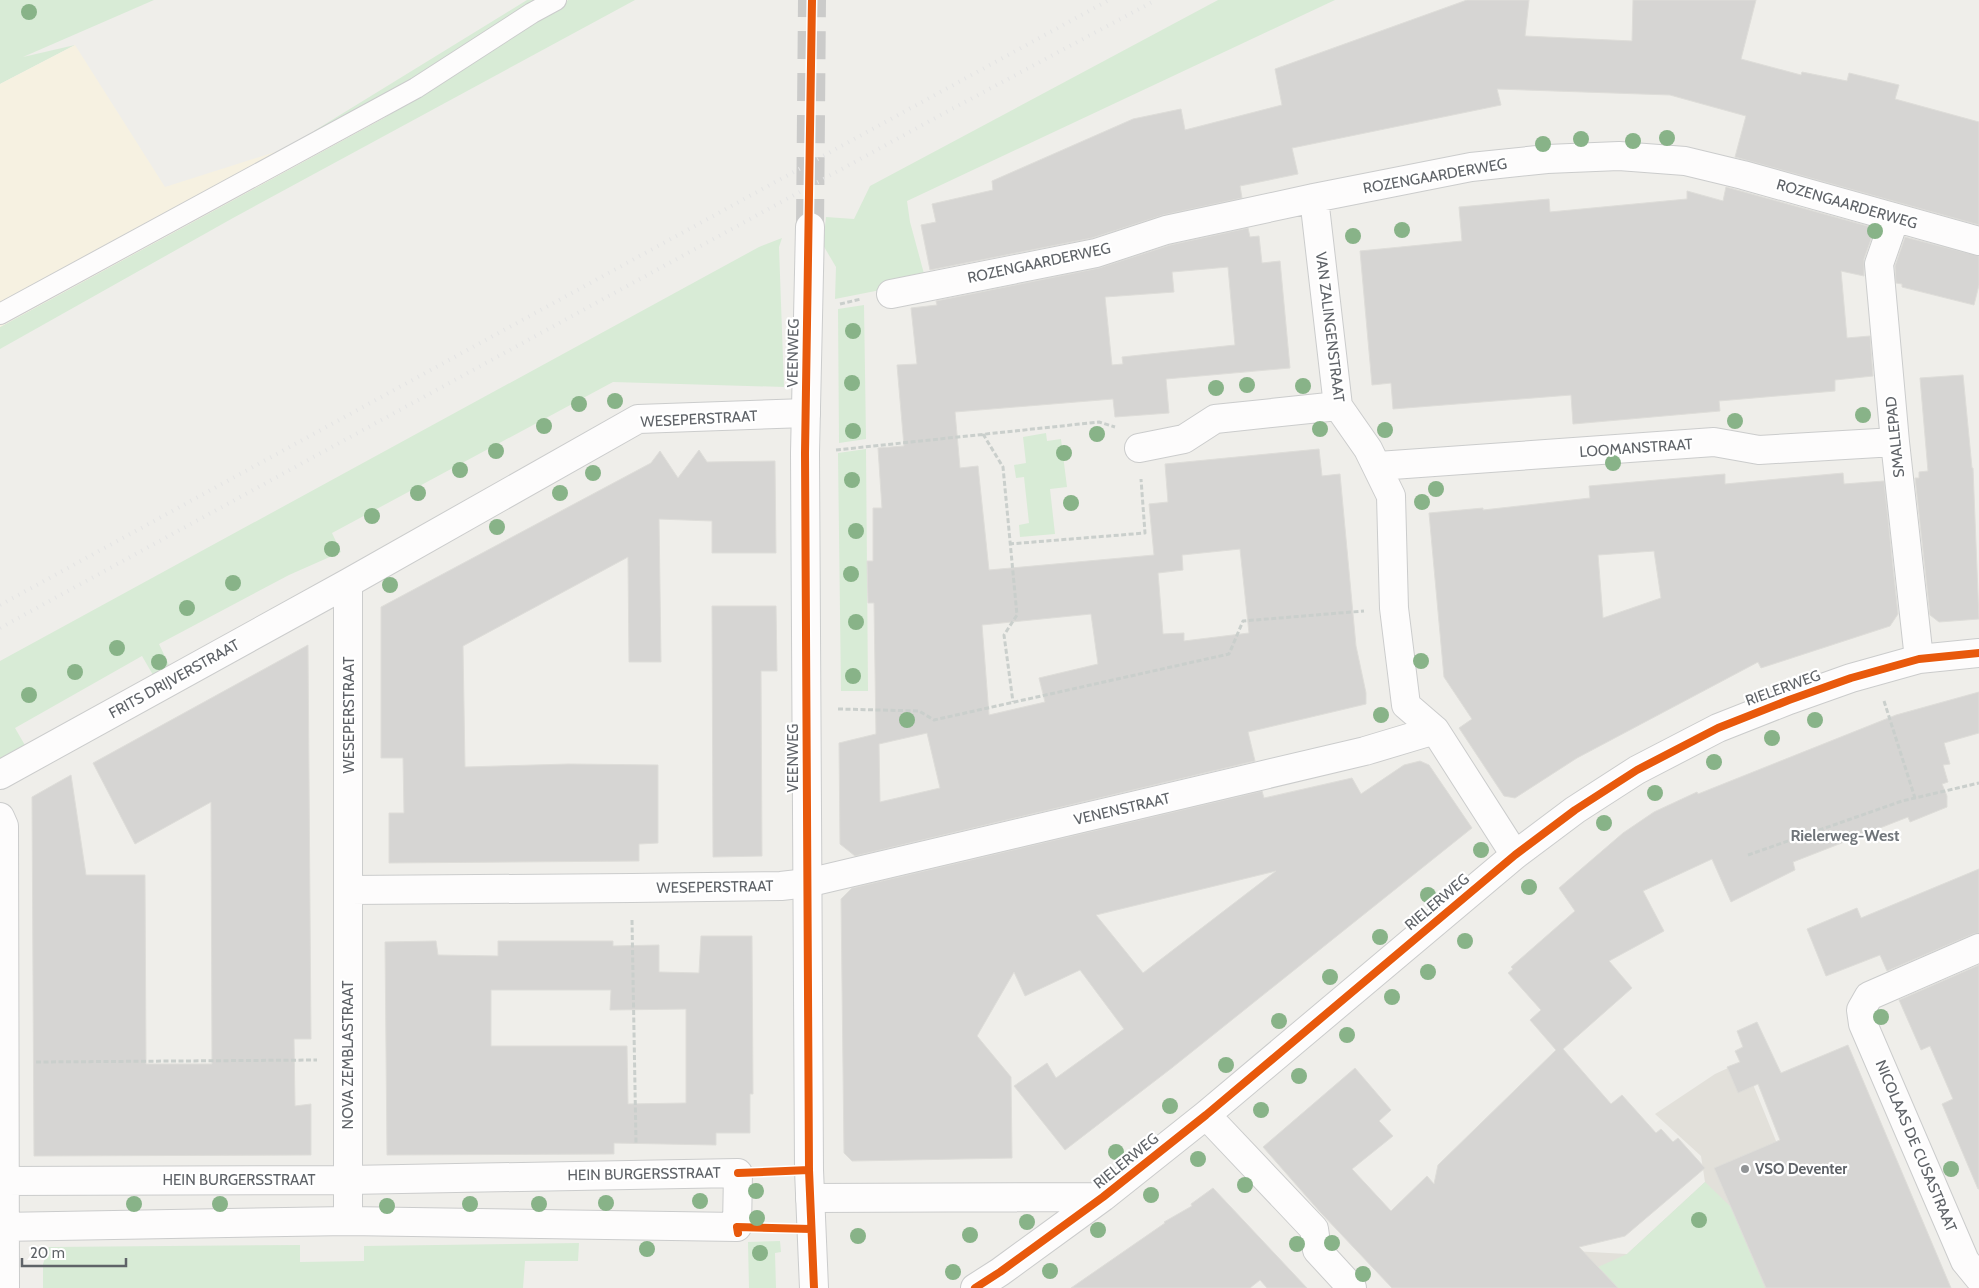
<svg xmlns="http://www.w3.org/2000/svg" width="1979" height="1288" font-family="Cabin,sans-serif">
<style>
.education{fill:#e2e0da}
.green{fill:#d8ebd6}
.sand{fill:#f6f1e1}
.building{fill:#d6d5d3;stroke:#deddd9;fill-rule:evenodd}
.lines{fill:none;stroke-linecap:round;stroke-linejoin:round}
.tertiary-tunnel{stroke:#cbcbca;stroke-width:28;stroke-dasharray:28 14;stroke-linecap:butt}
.service-casing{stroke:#cbcccc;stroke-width:22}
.minor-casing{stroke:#cbcccc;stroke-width:30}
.tertiary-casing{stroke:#cbcccc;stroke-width:30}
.path{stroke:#cacfcc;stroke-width:3;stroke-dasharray:5 2.5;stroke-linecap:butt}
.service{stroke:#fdfcfc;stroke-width:20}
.minor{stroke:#fdfcfc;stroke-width:28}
.tertiary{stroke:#fdfcfc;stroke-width:28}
.rail{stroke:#e4e4e4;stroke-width:4;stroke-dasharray:1 6;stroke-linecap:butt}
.cycleway-casing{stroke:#fff;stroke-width:11}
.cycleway{stroke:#e8590c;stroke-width:8}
.tree{fill:#88b388}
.poi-dot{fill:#919496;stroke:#fff;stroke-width:2}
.labels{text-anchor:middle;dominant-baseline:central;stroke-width:4.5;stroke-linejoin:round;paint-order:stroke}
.street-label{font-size:15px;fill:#5f6368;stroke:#fff}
.poi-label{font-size:15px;font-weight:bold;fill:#5f6368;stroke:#fff;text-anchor:start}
.neighbourhood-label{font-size:16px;font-weight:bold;fill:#70757a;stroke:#fff}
</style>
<rect width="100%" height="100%" fill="#efeeea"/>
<path class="education" d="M1739,1063L1752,1082L1836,1288H1530L1572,1251L1627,1254L1705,1182L1701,1156L1655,1114L1715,1074Z"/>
<path class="green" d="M0,0H154L23,57L75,45L0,84Z
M527,0H542L319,138L314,131Z
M568,0H635L233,218L0,349V327L384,118L526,24Z
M1218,0H1335L907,201L910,222L926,281L835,299L836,267L823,245L826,217L854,219L870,186Z
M782,238L779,247L784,387L613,382L332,533L341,552L289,575L159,644L170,667L153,675L142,656L15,728L26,747L0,761V661L759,247Z
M864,305L866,439L839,443L838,309Z
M1046,433L1047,441L1061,439L1067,487L1050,489L1055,534L1020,537L1019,525L1029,523L1024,477L1016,478L1014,465L1026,463L1023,437Z
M866,449L868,691H841L838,453Z
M1705,1182L1731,1207L1765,1288H1618L1598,1267L1627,1254Z
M780,1241L781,1252L775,1253L776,1288H749L748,1242Z
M579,1243L578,1261H525L523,1288H43V1264L49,1247L300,1245V1262L364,1261V1246Z"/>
<path class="sand" d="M542,0H568L526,24L476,61L384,118L0,327V84L75,45L165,187L319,138Z"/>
<path class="building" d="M1467,0H1529L1525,36L1632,41L1633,0H1756L1741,59L1801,75L1802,72L1847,81L1849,73L1899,85L1895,99L1979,122V225L1735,157L1746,116L1670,95L1497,89L1501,105L1292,148L1298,174L1240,186L1242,198L1163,215L1092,238L930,270L921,225L936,222L932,204L993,190L992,181L1133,119L1181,109L1185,130L1282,105L1275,69Z
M1726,187L1875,228L1864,259V276L1841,271L1847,338L1870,336L1873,376L1835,380V391L1719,401L1720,411L1573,424L1571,395L1393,409L1391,383L1372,385L1360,251L1462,241L1459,207L1549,199L1550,212L1687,199V191L1723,201Z
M1248,228L1250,237L1259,236L1262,263L1280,261L1290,368L1166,379L1169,413L1115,417L1113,399L955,412L960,468L978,466L989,570L1154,555L1149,504L1168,502L1165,464L1319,449L1322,476L1340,474L1356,646L1366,693V704L1248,732L1255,761L855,856L840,844L839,743L876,734L874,603H868L867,561H873V508H882L878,448L904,446L897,365L917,364L911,308L937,305L936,301L1099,268L1170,245ZM1228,267L1235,345L1122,357L1123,364L1112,365L1105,297L1174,292L1172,272ZM1240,549L1249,633L1184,641V633L1163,634L1158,573L1183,570L1182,555ZM1091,614L1098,664L1039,678L1045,702L989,715L982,625ZM927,733L940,788L880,802L879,744Z
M1905,237L1979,256V285L1974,305L1902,287V284L1896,283L1895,266Z
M1963,375L1972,468H1973L1979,619L1939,622L1930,615L1915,478H1919V472L1928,471L1920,378Z
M699,450L707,462L775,461L776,553H712V521L659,519L661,662H629L628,557L463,646L465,767L568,764L658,765V843L639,844V861L389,863V813H404L403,758H381V607L651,463L660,451L678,478Z
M1843,473L1844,484L1884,481L1898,614L1890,626L1761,668L1758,662L1577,758L1515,798L1504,796L1459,728L1472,719L1444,677L1429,513L1483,508V510L1590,498L1589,486L1725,474V484ZM1654,551L1661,598L1603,618L1598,555Z
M712,606H776L777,671H761L762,856L713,857Z
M308,645L311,1039H294L295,1106L311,1104V1155L34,1156L32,797L71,775L86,875H145L146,1064H212L211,802L135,844L93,763Z
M1979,692V733L1944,743L1950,764L1943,765L1948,782L1942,784L1947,796V807L1910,822L1908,817L1793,862L1795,870L1731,902L1712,859L1643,891L1664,931L1609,961L1632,988L1563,1049L1611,1104L1622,1095L1656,1133L1661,1129L1673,1142L1678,1138L1705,1168L1625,1236L1579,1247L1618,1288H1392L1321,1213L1263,1147L1355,1068L1391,1110L1379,1121L1393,1136L1352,1169L1391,1211L1427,1176L1434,1184L1438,1165L1556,1050L1530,1020L1541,1010L1508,973L1513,969L1511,967L1575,911L1559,888L1623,833L1654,812L1697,792L1698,794L1896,715Z
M1420,761L1429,765L1472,828L1173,1067L1065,1150L1014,1086L1047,1063L1056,1078L1124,1029L1080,970L1025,996L1014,972L977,1036L1011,1077L1012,1158L852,1161L844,1153L841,899L852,888L1262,791L1264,798L1352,778L1361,794L1404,765ZM1276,871L1143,973L1096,915Z
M1979,869V933L1973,934L1887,971L1880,955L1826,976L1807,929L1857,908L1861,918Z
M701,936H752L753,1094H750V1133H716V1145L614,1143V1154L387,1155L385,942L436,941L438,955L498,956V941H613V946L659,945V972L699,973ZM491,990H611L610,1010L686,1009V1103L628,1104L627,1046H491Z
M1979,965V1189H1978L1942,1104L1953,1099L1930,1046L1921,1050L1899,1000Z
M1757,1022L1781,1073L1848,1045L1951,1288H1766L1714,1168L1780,1140L1758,1084L1738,1093L1727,1067L1740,1062L1735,1051L1743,1047L1737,1031Z
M1213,1188L1307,1288H1267L1260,1280L1250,1288H1071L1165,1223L1164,1222L1192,1206L1191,1204Z"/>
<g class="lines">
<path class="tertiary-tunnel" d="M810,227L812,0"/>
<defs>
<path id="service" d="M0,314L416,88L532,13L556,0"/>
<path id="minor" d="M1314,198L1338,406L1368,449L1391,496L1394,608L1406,705L1435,730L1515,855
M1895,218L1879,264L1895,442L1919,659
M891,294L1096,253L1166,230L1314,198L1471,167L1547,159L1619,156L1685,161L1743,175L1979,241
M1139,448L1184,439L1215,419L1338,406
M1378,466L1714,442L1759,450L1895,442
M0,775L348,583L638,419L806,413
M0,817L4,826L5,1288
M350,890L632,888L781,886L807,883L1365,751L1435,730
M1979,948L1869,996L1861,1010L1863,1024L1965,1261L1979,1278
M1206,1115L1314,1229L1317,1250L1352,1288
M0,1181L348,1180L738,1173L737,1227L348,1221L0,1227
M810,1198L1103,1197
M348,1221C348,1009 349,796 348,583
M975,1288L1000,1272L1103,1197L1206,1115L1515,855L1575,810L1637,770L1718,728L1789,700L1851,678L1919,659L1979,653"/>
<path id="tertiary" d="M810,227L805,453L809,1170L814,1288"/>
</defs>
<use href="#service" class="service-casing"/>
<use href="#minor" class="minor-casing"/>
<use href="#tertiary" class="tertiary-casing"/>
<path class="path" d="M840,304L861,299
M983,434L1003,467L1017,615L1004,635L1013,702
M836,450L1099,422L1115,427
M1009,544L1145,533L1141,479
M1884,701L1915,798
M838,709L919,711L934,720L1229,654L1243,621L1364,611
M1748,855L1902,801L1979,783
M632,920L636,1143
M36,1062L317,1060"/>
<use href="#service" class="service"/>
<use href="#minor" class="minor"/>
<use href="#tertiary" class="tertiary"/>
<path class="rail" d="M0,605L1109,0
M0,628L950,110L1156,0"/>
<defs>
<path id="cycleway" d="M812,0L805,453L809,1170L814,1288
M738,1173L809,1170
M738,1233L737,1227L811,1229
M975,1288L1000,1272L1103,1197L1206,1115L1515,855L1575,810L1637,770L1718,728L1789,700L1851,678L1919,659L1979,653"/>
</defs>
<use href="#cycleway" class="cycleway-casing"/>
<use href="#cycleway" class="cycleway"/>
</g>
<g class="tree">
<circle cx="29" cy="12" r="8"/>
<circle cx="1667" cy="138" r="8"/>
<circle cx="1581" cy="139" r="8"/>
<circle cx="1633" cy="141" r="8"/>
<circle cx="1543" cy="144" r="8"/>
<circle cx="1402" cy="230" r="8"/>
<circle cx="1875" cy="231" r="8"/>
<circle cx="1353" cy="236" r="8"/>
<circle cx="853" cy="331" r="8"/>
<circle cx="852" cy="383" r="8"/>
<circle cx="1247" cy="385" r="8"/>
<circle cx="1303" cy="386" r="8"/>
<circle cx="1216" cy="388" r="8"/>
<circle cx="615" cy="401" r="8"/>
<circle cx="579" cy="404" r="8"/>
<circle cx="1863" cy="415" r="8"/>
<circle cx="1735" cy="421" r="8"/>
<circle cx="544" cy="426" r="8"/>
<circle cx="1320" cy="429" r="8"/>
<circle cx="1385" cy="430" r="8"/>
<circle cx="853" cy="431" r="8"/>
<circle cx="1097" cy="434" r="8"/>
<circle cx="496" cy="451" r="8"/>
<circle cx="1064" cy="453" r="8"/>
<circle cx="1613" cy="463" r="8"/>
<circle cx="460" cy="470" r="8"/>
<circle cx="593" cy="473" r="8"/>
<circle cx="852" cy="480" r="8"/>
<circle cx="1436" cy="489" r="8"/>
<circle cx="418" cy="493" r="8"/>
<circle cx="560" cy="493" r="8"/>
<circle cx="1422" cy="502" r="8"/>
<circle cx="1071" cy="503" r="8"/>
<circle cx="372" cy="516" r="8"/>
<circle cx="497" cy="527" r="8"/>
<circle cx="856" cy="531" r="8"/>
<circle cx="332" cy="549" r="8"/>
<circle cx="851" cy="574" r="8"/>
<circle cx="233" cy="583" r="8"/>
<circle cx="390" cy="585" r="8"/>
<circle cx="187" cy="608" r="8"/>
<circle cx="856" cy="622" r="8"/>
<circle cx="117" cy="648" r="8"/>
<circle cx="1421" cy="661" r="8"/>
<circle cx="159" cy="662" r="8"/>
<circle cx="75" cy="672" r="8"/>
<circle cx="853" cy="676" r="8"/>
<circle cx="29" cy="695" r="8"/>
<circle cx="1381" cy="715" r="8"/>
<circle cx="907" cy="720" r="8"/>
<circle cx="1815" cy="720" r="8"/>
<circle cx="1772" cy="738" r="8"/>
<circle cx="1714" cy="762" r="8"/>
<circle cx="1655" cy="793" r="8"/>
<circle cx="1604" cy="823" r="8"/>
<circle cx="1481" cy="850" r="8"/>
<circle cx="1529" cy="887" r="8"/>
<circle cx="1428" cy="895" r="8"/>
<circle cx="1380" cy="937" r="8"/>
<circle cx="1465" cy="941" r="8"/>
<circle cx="1428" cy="972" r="8"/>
<circle cx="1330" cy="977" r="8"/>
<circle cx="1392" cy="997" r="8"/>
<circle cx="1881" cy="1017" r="8"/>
<circle cx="1279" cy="1021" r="8"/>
<circle cx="1347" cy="1035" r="8"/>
<circle cx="1226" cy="1065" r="8"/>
<circle cx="1299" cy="1076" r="8"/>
<circle cx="1170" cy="1106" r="8"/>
<circle cx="1261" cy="1110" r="8"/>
<circle cx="1116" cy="1152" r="8"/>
<circle cx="1198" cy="1159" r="8"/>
<circle cx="1951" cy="1169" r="8"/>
<circle cx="1245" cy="1185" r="8"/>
<circle cx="756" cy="1191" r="8"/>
<circle cx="1151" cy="1195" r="8"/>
<circle cx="700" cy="1201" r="8"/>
<circle cx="606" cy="1203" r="8"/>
<circle cx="134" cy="1204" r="8"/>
<circle cx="220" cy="1204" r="8"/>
<circle cx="470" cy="1204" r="8"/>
<circle cx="539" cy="1204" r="8"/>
<circle cx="387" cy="1206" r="8"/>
<circle cx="757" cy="1218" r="8"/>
<circle cx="1699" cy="1220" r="8"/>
<circle cx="1027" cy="1222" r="8"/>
<circle cx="1098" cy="1230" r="8"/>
<circle cx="970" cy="1235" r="8"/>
<circle cx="858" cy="1236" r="8"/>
<circle cx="1332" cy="1243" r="8"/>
<circle cx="1297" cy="1244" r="8"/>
<circle cx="647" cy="1249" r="8"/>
<circle cx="760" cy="1253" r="8"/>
<circle cx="1050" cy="1271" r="8"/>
<circle cx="953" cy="1272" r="8"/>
<circle cx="1363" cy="1274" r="8"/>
</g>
<circle class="poi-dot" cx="1745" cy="1169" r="5"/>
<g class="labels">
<g class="street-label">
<text transform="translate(1435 176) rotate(-10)">ROZENGAARDERWEG</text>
<text transform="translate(1847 204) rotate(16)">ROZENGAARDERWEG</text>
<text transform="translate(1039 263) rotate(-12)">ROZENGAARDERWEG</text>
<text transform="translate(1330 327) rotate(83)">VAN ZALINGENSTRAAT</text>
<text transform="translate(793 353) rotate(-89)">VEENWEG</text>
<text transform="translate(699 419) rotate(-3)">WESEPERSTRAAT</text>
<text transform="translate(1895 437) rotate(-96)">SMALLEPAD</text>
<text transform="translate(1636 448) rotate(-4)">LOOMANSTRAAT</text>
<text transform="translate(174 679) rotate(-29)">FRITS DRIJVERSTRAAT</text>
<text transform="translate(1783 688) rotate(-20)">RIELERWEG</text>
<text transform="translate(349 715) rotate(-90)">WESEPERSTRAAT</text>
<text transform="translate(793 758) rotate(-90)">VEENWEG</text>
<text transform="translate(1122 809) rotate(-13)">VENENSTRAAT</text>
<text transform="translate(715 887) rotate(-1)">WESEPERSTRAAT</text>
<text transform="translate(1437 902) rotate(-40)">RIELERWEG</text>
<text transform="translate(348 1055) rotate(-90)">NOVA ZEMBLASTRAAT</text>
<text transform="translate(1916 1146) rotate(67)">NICOLAAS DE CUSASTRAAT</text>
<text transform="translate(1126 1161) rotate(-39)">RIELERWEG</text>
<text transform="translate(644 1174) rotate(-1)">HEIN BURGERSSTRAAT</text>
<text x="239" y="1180">HEIN BURGERSSTRAAT</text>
</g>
<g class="poi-label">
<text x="1755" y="1169">VSO Deventer</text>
</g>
<g class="neighbourhood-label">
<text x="1845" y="835">Rielerweg-West</text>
</g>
</g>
<path d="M22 1258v8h104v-8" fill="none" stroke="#5f6368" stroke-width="2.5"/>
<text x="30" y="1258" font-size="15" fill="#5f6368" stroke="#ffffff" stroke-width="4" paint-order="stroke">20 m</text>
</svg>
